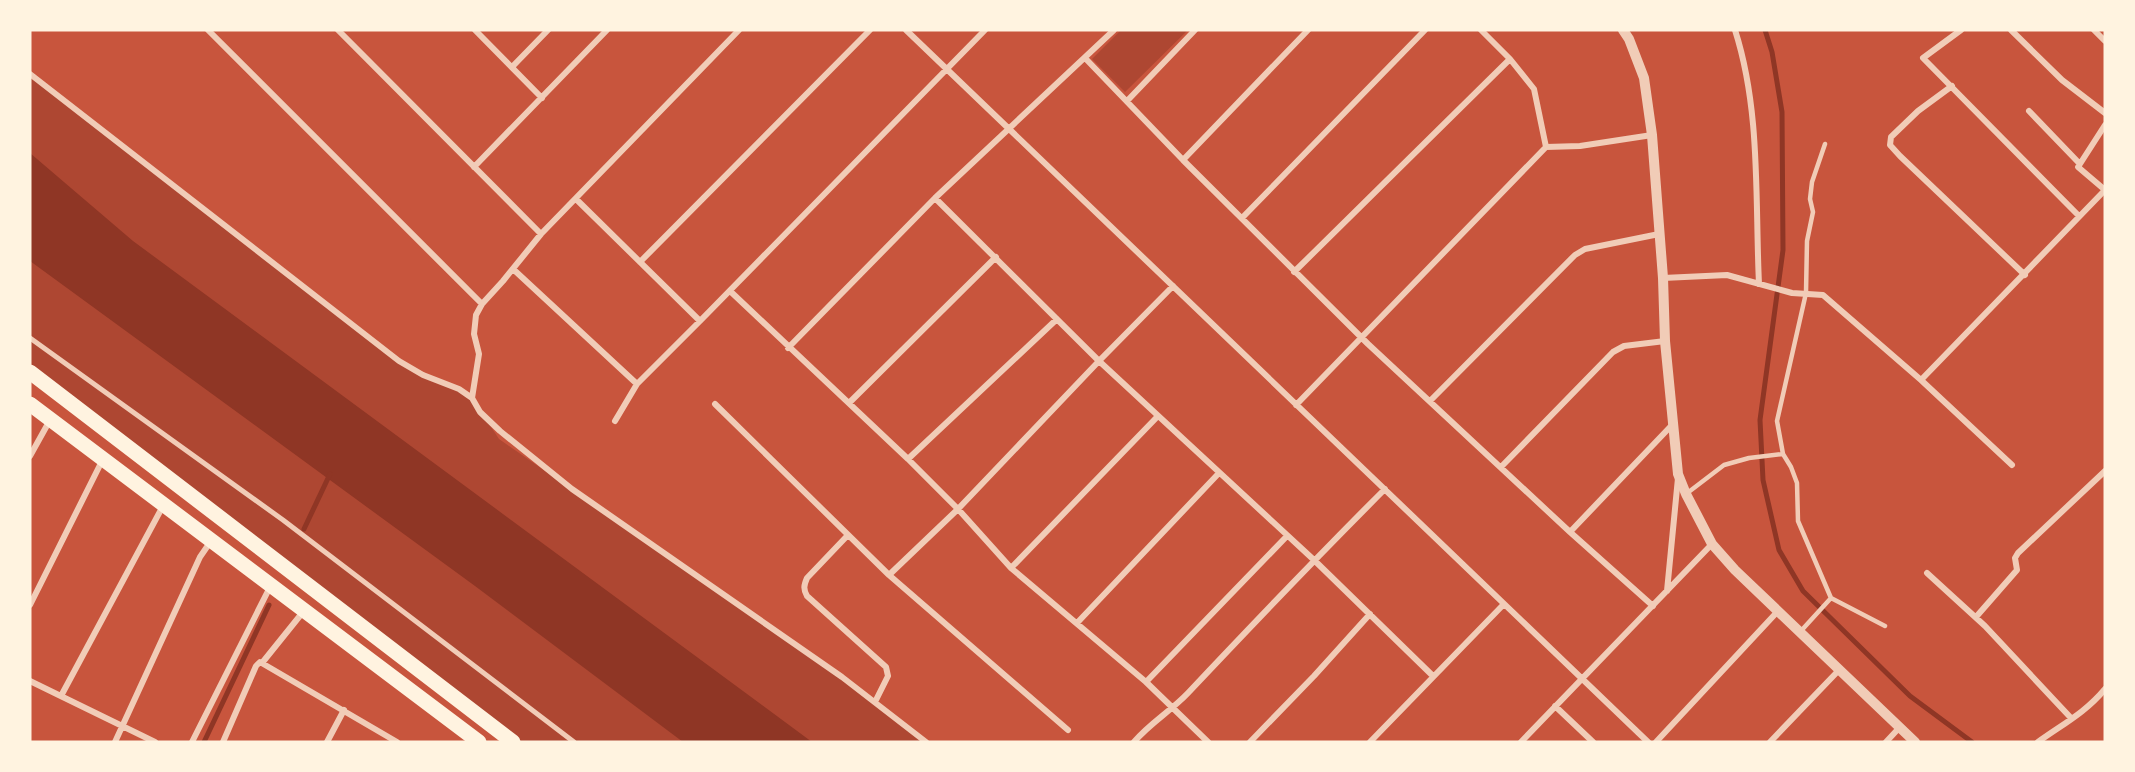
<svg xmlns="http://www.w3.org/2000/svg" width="2135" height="772" font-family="Inter,sans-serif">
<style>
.green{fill:#ae4732}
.water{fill:#8f3625}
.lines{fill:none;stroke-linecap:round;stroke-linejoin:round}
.stream{stroke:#8f3625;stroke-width:5}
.service{stroke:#f1ccb7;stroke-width:4.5}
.pedestrian{stroke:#f1ccb7;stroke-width:5}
.minor{stroke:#f1ccb7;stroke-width:6}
.tertiary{stroke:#f1ccb7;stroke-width:10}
.primary{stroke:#fff3e0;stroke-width:15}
</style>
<rect width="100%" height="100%" fill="#c8553d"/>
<path class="green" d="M1121,30H1188L1125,92L1092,59Z
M30,74L399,361L472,398L499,439L842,677L925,742H513L30,372Z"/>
<path class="water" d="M30,153L133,241L812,742H683L475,586L30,261Z"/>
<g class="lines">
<path class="stream" d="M1765,30L1772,52L1782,112L1783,250L1760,420L1763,480L1779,550L1803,591L1910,696L1972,742
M304,529L330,474
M204,742L269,605"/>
<path class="service" d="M1825,144L1812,182L1810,199L1813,212L1807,241L1806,293L1777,421L1783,454L1791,467L1797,483L1798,521L1831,598L1885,626
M1686,494L1724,465L1749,458L1783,454
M1800,632L1831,598"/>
<path class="pedestrian" d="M30,338L283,520L574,742"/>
<path class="minor" d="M208,30L482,304
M338,30L541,234
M475,30L542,98
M906,30L1648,742
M1481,30L1510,59L1534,89L1546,147
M1735,30C1761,111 1755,199 1759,284
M1961,30L1923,58L2079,216
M2011,30L2062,80L2105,113
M2094,30L2105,41
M1085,58L1183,160L1368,344L1570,532L1653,606
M512,67L548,30
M30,74L399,361L423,375L459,389L472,398L480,412L500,431L572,489L842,677L926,742
M1952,86L1918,111L1891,137L1890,145L1900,156L2025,275
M1127,101L1195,30
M2029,111L2079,163
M2105,125L2078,167L2105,190
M1183,160L1308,30
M474,167L607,30
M935,198L1099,361L1314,560L1433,676
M1242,218L1425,30
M640,262L870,30
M513,269L637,384L700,321L576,199
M1294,272L1510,59
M1663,278L1727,275L1792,293L1823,295L1921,380L2012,465
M730,291L908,459L958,509L1011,568L1146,682L1208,742
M700,321L985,30
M788,348L935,198L1114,30
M1921,380L2105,190
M472,398L479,354L474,334L476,315L482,304L503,281L541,234L739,30
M1430,401L1575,255L1585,249L1659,234
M849,403L996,257
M715,404L889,575L1068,730
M1296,405L1546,147L1580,146L1652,135
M615,421L637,384
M30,456L50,420
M908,459L1057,319
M1501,467L1613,352L1624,346L1665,341
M1570,532L1672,425
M848,535L807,578C804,585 803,589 807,596L886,667L888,676L875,702
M1011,568L1158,416
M1927,573L1985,626L2071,718
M889,575L958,509L1099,361L1173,286
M1667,591L1678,478
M30,605L103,459
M1976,617L2017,570L2015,558L2018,553L2105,471
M1077,623L1219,473
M262,663L303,612
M30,681L155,742
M1146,682L1287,536
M61,696L164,504
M1555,706L1593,742
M115,742L200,557L211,541
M192,742L270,587
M223,742L256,666L260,662L397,742
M327,742L344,710
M1134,742C1150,723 1171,711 1188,693C1253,624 1318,556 1385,489
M1250,742L1314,676L1370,614
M1370,742L1504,604
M1521,742L1712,544
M1656,742L1778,611
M1770,742L1840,669
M1886,742L1900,727
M2038,742C2063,724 2085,713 2105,689"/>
<path class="tertiary" d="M1623,30L1629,39L1644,78L1652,135L1663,278L1665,341L1678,474L1686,494L1712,544L1735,570L1915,742"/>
<path class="primary" d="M30,372L513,742
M30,404L479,742"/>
</g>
<rect width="2135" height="772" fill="none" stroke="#fff3e0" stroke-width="63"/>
</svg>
